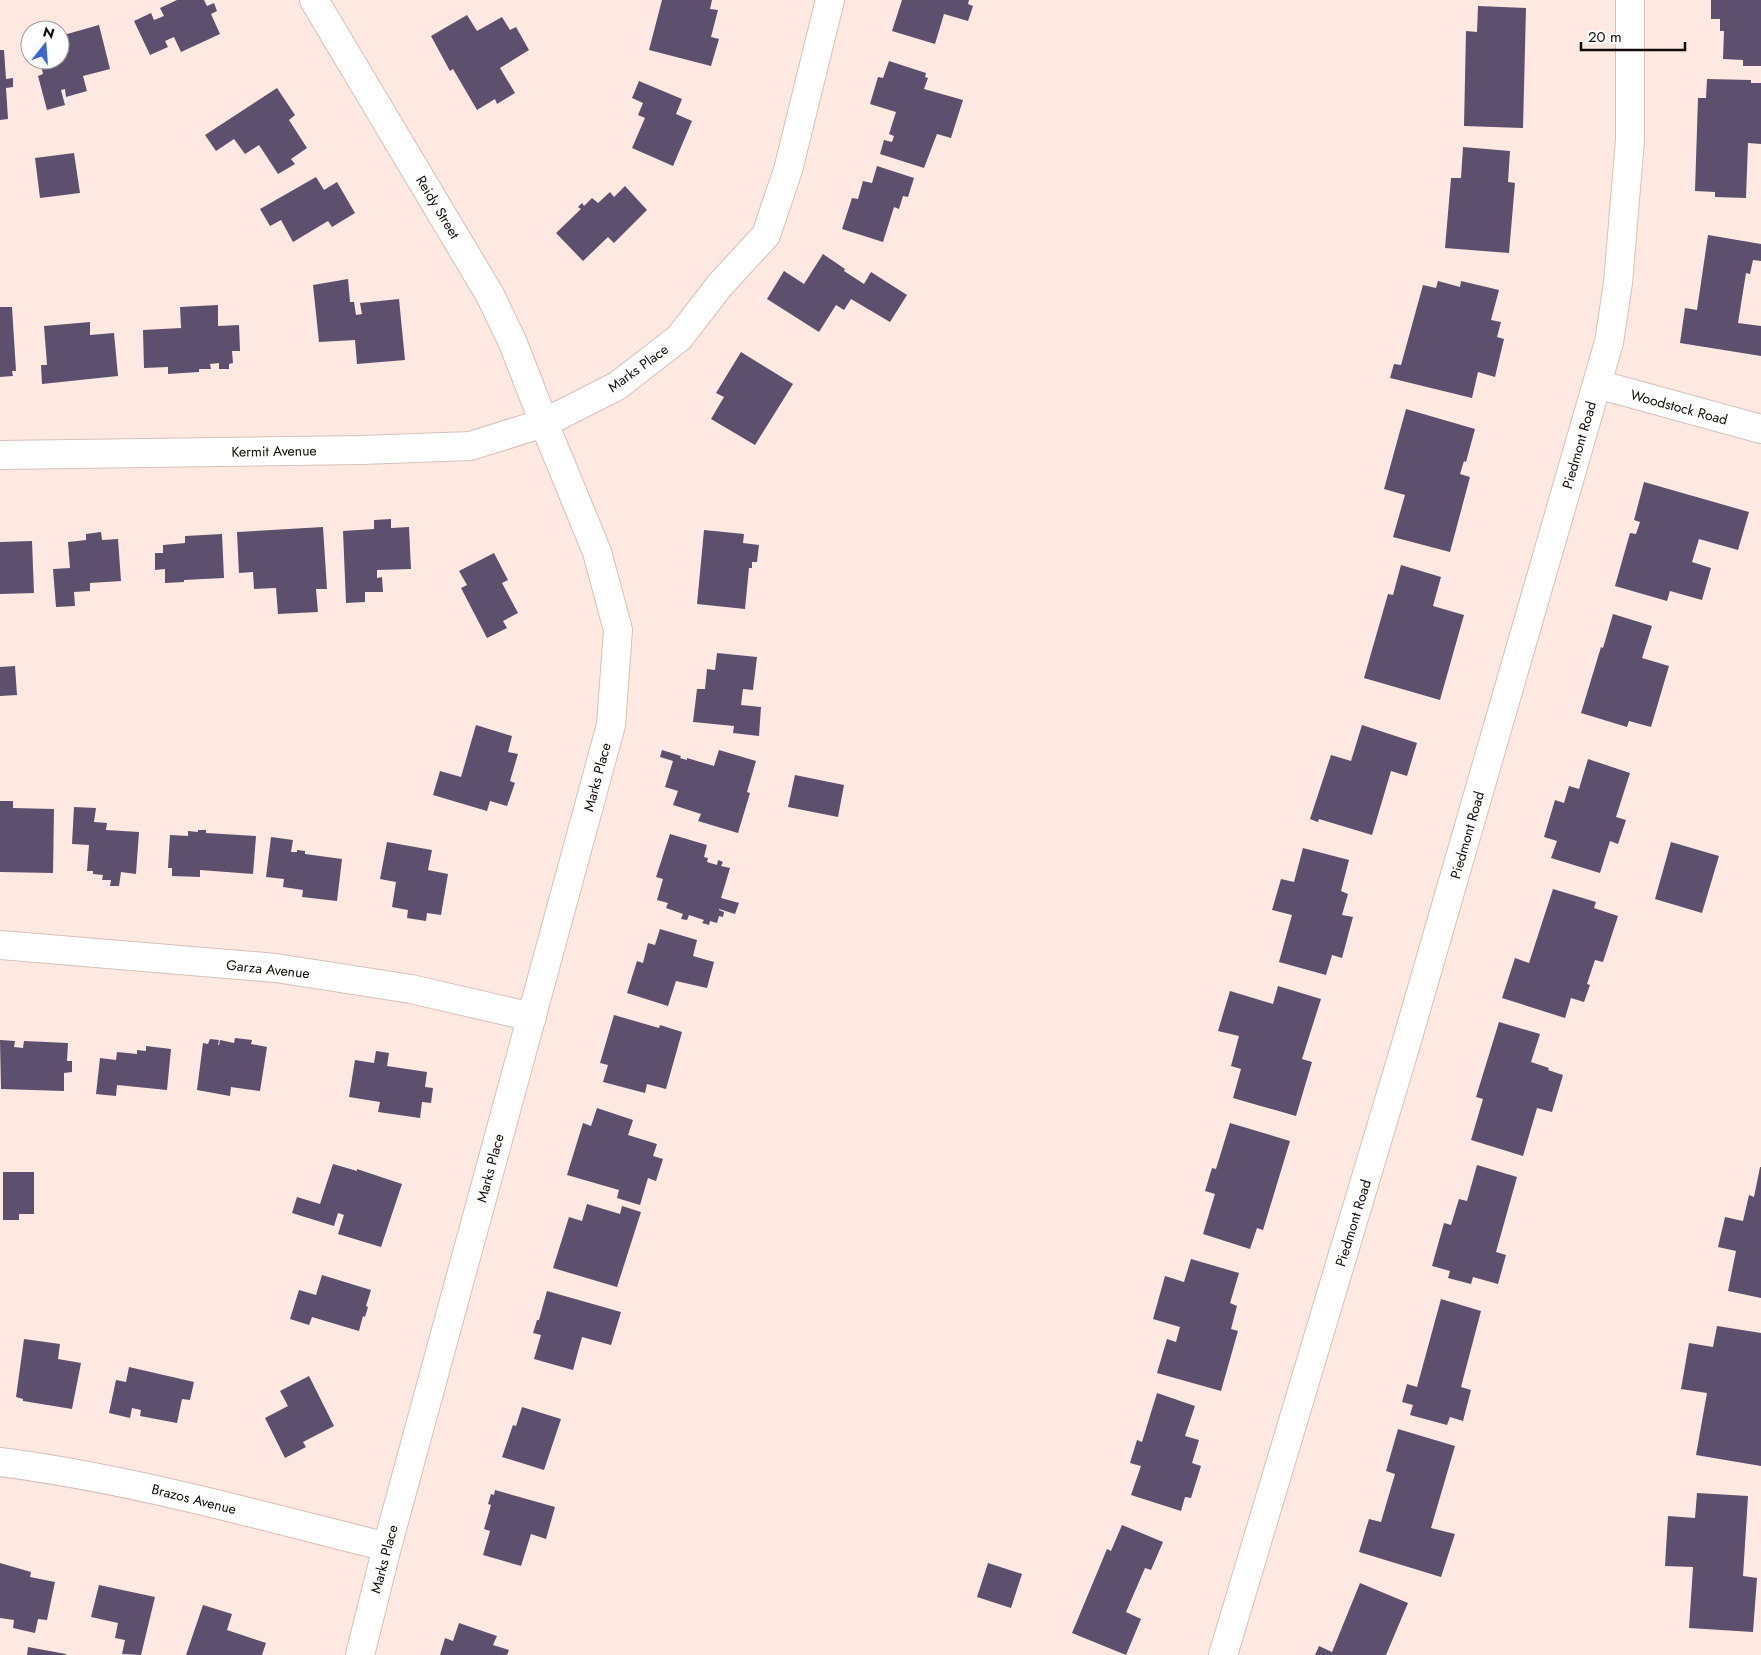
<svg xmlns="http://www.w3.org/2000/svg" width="1761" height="1655" font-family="Jost,sans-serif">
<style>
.building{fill:#5d4f6e}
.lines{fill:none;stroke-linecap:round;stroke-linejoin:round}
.street-casing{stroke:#d6c1ba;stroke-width:30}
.street{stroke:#fff;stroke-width:28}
.labels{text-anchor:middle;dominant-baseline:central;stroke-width:5;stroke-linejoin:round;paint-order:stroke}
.street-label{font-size:14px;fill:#100a08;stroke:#fff}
</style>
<rect width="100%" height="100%" fill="#fee9e2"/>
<path class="building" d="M177,0H204L207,6L214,3L217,11L211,14L220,34L181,52L174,37L165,41L168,47L150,55L134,21L151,13L154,20L164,16L160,8Z
M662,0H712L710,9L718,10L711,37L719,39L711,66L649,50Z
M902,0H969L968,4L973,6L968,21L944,14L935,44L892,31Z
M1711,0H1761V66H1743V60L1723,59L1724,31H1720V19H1711Z
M1478,6L1526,8L1523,128L1464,126L1466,31L1477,32Z
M467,15L477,31L502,17L510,30L516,27L529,50L500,68L515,93L497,104L495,99L477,110L453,69L450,71L431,36Z
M99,25L110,69L83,76L87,91L66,97L65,89L61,90L65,105L47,110L38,76L43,74L40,61L60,60V36Z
M0,50H4L6,79L13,78V87L6,88L8,119L0,120Z
M889,61L926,73L925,77L928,78L924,89L963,100L951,138L937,134L924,168L880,154L884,140L892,142L894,136L889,134L896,112L870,104L878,77L883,78Z
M1707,79L1751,80V83H1761V144L1748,143L1746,198L1715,197V192L1695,191L1698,98H1706Z
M639,81L682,99L676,114L692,121L673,166L632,148L645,118L638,115L643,103L632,98Z
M277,88L295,115L289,120L307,148L291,159L295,164L278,174L259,145L245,154L234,139L216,151L205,135Z
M1463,147L1510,151L1508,182L1515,183L1509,253L1445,248L1451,178H1461Z
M74,153L80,193L40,198L35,158Z
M877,166L914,178L908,197L903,196L899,209L894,207L883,242L842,229L852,198L858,199L863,181L872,183Z
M316,177L324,190L337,182L355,213L332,227L328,221L293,242L281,220L270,226L260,209Z
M625,186L647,210L614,243L608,237L583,261L556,233L581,209L578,207L582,203L584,206L592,198L598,203L610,192L614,197Z
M1708,235L1761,244V261L1753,260L1750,274L1746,273L1738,323L1761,326V356L1680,343L1685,308L1697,310Z
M823,254L845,269L844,271L864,284L871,272L907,295L890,322L851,299L844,310L836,305L819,332L767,299L784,271L804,284Z
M348,279L350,302H354L356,315L362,314L360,303L399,299L405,360L357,364L355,340L319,342L313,285Z
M1438,281L1460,287L1461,281L1499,290L1491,320L1501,322L1497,337L1504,339L1495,377L1478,372L1472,398L1390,378L1394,364L1401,365L1423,285L1436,288Z
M218,305V326L239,325L240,351H232L233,363L229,364V369H219V363L210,364L211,369H199V372L168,374V367L144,368L143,330L181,328L180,307Z
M0,307H12L16,371H12L13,376L0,377Z
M90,322V335L114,333L118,376L42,384L41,365H47L44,326Z
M741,352L793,384L755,445L711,419L724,397L716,393Z
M1406,409L1475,429L1466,462L1464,461L1460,474L1470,477L1450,552L1393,537L1405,495L1384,489Z
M1644,482L1749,512L1738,550L1699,539L1692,562L1711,568L1702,600L1670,591L1667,601L1615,586L1630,533L1636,534L1640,522L1634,520Z
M391,519V528L409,527L411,569L377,570V578L382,577L383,592H365V602L346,603L343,531L374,529V520Z
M323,527L327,589H316L318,612L278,614L276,588L254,589L253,572L239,573L237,532Z
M704,530L744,534L743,543L759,545L757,562H752V568H749L745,609L697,604Z
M101,532L102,540L118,539L121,581L90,583V591L74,592L75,606L56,607L53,569L70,568L68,542L86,540V534Z
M222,534L224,578L184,580V582L165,583V569L155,570V553H163V545L185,543V536Z
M32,541L34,593L0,594V542Z
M494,553L508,580L502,583L518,613L503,621L507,628L487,638L461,588L467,585L459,571Z
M1401,565L1441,577L1433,606L1464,615L1440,700L1364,678L1388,594L1393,595Z
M1613,614L1652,626L1642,658L1669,666L1651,727L1629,721L1627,727L1581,713L1601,647L1603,648Z
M717,653L757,657L753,690L743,689L741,705L761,707L759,736L733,733L734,726L693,722L697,689H705L707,669L715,670Z
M15,666L17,695L0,696V667Z
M476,725L512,736L508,752L518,754L510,781L515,783L507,806L490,801L487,811L433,795L440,771L461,777Z
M1362,725L1417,743L1407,776L1391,771L1372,835L1319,819L1318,822L1310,819L1331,755L1351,761Z
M662,750L681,756L680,758L687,760V758L714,766L719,750L756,761L747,792L750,793L738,833L698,821L701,814L673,805L678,791L665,787L673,761L660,757Z
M1588,759L1630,773L1616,817L1626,820L1618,844L1610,841L1600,873L1551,858L1557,841L1544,837L1555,800L1564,803L1569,786L1579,789Z
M795,775L844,785L838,817L788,807Z
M0,801H13V808L54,809L53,873L0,872Z
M74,807L96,808L94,822L107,823L106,830L139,832L136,874L121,872L119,886H110L111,880H102L103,875L93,874V871H87L89,845L72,844Z
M198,830H206V833L256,836L253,874L200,870V877L172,876V868H168L170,835L188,836V831L198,832Z
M670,834L707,845L704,857L708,858L707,862L717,865L718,860L723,862L721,866L730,868L721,898L739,903L735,914L719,909V910L724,912L723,917L719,916L717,923L710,921L709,925L702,923L704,920L689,915L687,920L681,919L683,914L666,908L668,903L657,900L663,879L656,877Z
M271,837L293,840L291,852H297V850L305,851V854L342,859L337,901L302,897L303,890L283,887L284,879L266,877Z
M387,842L432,850L428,870L448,874L441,915L427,913L426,921L407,918L408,910L392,907L396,882L380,879Z
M1671,842L1719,856L1702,913L1655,899Z
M1303,848L1349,860L1341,891L1348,894L1342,915L1353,917L1342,958L1332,955L1326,975L1279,962L1292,915L1272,910L1281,879L1294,882Z
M1553,889L1596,902L1594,908L1618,916L1603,962L1595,960L1587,984L1590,985L1584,1002L1571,998L1565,1018L1502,998L1515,958L1529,963Z
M660,929L697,940L693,956L714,962L707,988L676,981L668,1006L627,993L637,961L643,963L648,943L655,945Z
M1278,986L1321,999L1302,1059L1312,1062L1296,1116L1233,1098L1241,1069L1231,1066L1239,1036L1218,1031L1230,991L1273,1004Z
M614,1015L659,1028L660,1025L682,1032L666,1089L647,1084L645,1093L603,1082L608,1065L600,1063Z
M1499,1022L1540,1034L1531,1062L1549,1068L1548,1070L1563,1075L1552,1112L1537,1108L1523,1156L1471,1140L1483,1099L1476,1097Z
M235,1038L252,1040L251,1044L267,1047L260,1091L231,1087L230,1096L197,1090L203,1043L208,1044L210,1039L219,1040L218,1045H219L220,1040L234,1043Z
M0,1040L15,1041L14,1047L23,1048L24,1041L68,1043L67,1061H72V1072L64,1073V1091L1,1089Z
M146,1046L171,1049L167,1090L117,1085L116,1096L96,1094L100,1058L116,1060L117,1052L137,1054V1050L146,1051Z
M376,1051L389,1053L387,1066L427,1072L425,1087L433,1088L431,1103L422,1102L420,1118L378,1112L380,1102L349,1097L355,1060L374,1063Z
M597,1108L633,1120L628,1135L657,1144L653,1156L663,1159L656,1181L648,1178L640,1205L617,1198L619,1190L567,1175L583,1123L591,1126Z
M1230,1123L1290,1141L1263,1230L1257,1228L1250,1249L1203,1234L1215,1194L1205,1191L1212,1168L1216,1169Z
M333,1164L357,1171V1169L402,1184L381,1247L338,1234L344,1215L338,1213L334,1226L292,1213L297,1197L320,1204Z
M1477,1165L1517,1177L1496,1252L1506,1255L1498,1284L1473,1277L1471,1284L1448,1278L1450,1271L1432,1266L1444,1223L1451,1225L1459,1199L1467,1201Z
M1760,1167H1761V1298L1728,1291L1736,1251L1718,1247L1725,1217L1743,1221L1749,1195L1754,1197Z
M3,1172H34V1214H19V1220H3Z
M587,1204L620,1214L622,1206L641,1212L617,1287L553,1268L569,1217L582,1221Z
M1191,1259L1239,1273L1230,1303L1237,1306L1231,1329L1238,1331L1221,1391L1157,1373L1167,1339L1176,1342L1180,1327L1153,1319L1165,1276L1184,1282Z
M322,1275L371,1290L366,1306L368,1307L365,1317L363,1316L359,1331L312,1317L309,1325L290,1319L299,1290L316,1295Z
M547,1291L621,1312L611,1345L582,1337L573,1370L534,1359L541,1335L533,1333L537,1320H539Z
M1441,1299L1481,1311L1461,1387L1471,1390L1463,1421L1450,1417L1447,1425L1410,1415L1413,1405L1402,1402L1407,1384L1417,1387Z
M1717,1326L1761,1333V1466L1696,1455L1707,1393L1681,1389L1689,1343L1713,1347Z
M24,1339L60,1344L58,1359L81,1363L72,1409L23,1401V1399L16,1397Z
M129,1367L194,1382L190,1400L182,1399L177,1423L140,1416L141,1410L132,1408L130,1418L109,1413L116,1380L126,1382Z
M309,1376L334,1426L303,1442L306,1447L285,1458L265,1418L288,1406L280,1391Z
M1157,1393L1195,1406L1185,1436L1199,1440L1192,1463L1201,1466L1191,1498L1185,1497L1181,1511L1131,1495L1141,1466L1130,1463L1137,1440L1142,1442Z
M522,1407L561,1419L544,1470L502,1457L513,1425L516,1426Z
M1398,1429L1455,1446L1431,1528L1455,1534L1441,1577L1359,1552L1369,1519L1381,1522L1395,1474L1386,1471Z
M495,1490L555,1507L546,1539L531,1534L521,1566L483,1555L490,1531L484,1529L491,1505L488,1504L491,1494L494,1495Z
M1697,1493L1748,1496L1743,1576L1757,1578L1753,1632L1689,1628L1693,1567L1665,1566L1668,1516L1695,1518Z
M1122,1525L1163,1542L1151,1570L1145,1568L1126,1612L1141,1619L1126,1655L1072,1633L1107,1549L1111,1551Z
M0,1563L31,1572L30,1577L55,1582L47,1620L38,1619L35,1633L13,1628L14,1620L0,1618Z
M988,1563L1022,1574L1011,1608L977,1597Z
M1360,1583L1408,1603L1386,1655H1315L1319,1646L1332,1652Z
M99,1585L155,1597L141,1655L122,1654L125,1640L115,1638L118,1623L91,1617Z
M203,1605L232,1614L227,1630L266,1643L262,1655H186Z
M459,1623L497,1636L493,1645L509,1650L507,1655H440L445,1638L453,1641Z
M28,1647L66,1654V1655H27Z"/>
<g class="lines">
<defs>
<path id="street" d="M314,0L490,295L513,343L544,423L597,552L618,630L611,725L387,1547L360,1655
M1597,384L1761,429
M0,455L362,450L470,446L544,423L617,386L679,338L720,285L766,235L788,170L830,0
M0,945L276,968L411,989L532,1017
M0,1462C131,1479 259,1515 387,1547
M1223,1655L1406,1044L1609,342L1618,283L1630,140V0"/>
</defs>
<use href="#street" class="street-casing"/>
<use href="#street" class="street"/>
</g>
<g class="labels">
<g class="street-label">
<text transform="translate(438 207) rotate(59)">Reidy Street</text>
<text transform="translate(638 368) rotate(-36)">Marks Place</text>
<text transform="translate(1679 407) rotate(15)">Woodstock Road</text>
<text transform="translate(1579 445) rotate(-74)">Piedmont Road</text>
<text transform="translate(274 451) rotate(-1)">Kermit Avenue</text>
<text transform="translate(597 777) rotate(-75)">Marks Place</text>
<text transform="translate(1467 835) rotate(-74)">Piedmont Road</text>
<text transform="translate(268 969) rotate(6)">Garza Avenue</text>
<text transform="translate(490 1168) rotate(-75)">Marks Place</text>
<text transform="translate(1353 1223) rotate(-73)">Piedmont Road</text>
<text transform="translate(194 1499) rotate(14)">Brazos Avenue</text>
<text transform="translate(384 1559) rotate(-75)">Marks Place</text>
</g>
</g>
<g transform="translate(45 45) rotate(17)"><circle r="24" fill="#ffffff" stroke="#9f9d9c"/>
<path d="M0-4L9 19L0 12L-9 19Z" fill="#3a66d6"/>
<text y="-8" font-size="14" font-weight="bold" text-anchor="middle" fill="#100a08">N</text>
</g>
<path d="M1581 42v8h104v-8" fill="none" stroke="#100a08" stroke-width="2.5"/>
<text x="1588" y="42" font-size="15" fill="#100a08" stroke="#ffffff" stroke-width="4" paint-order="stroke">20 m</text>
</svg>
